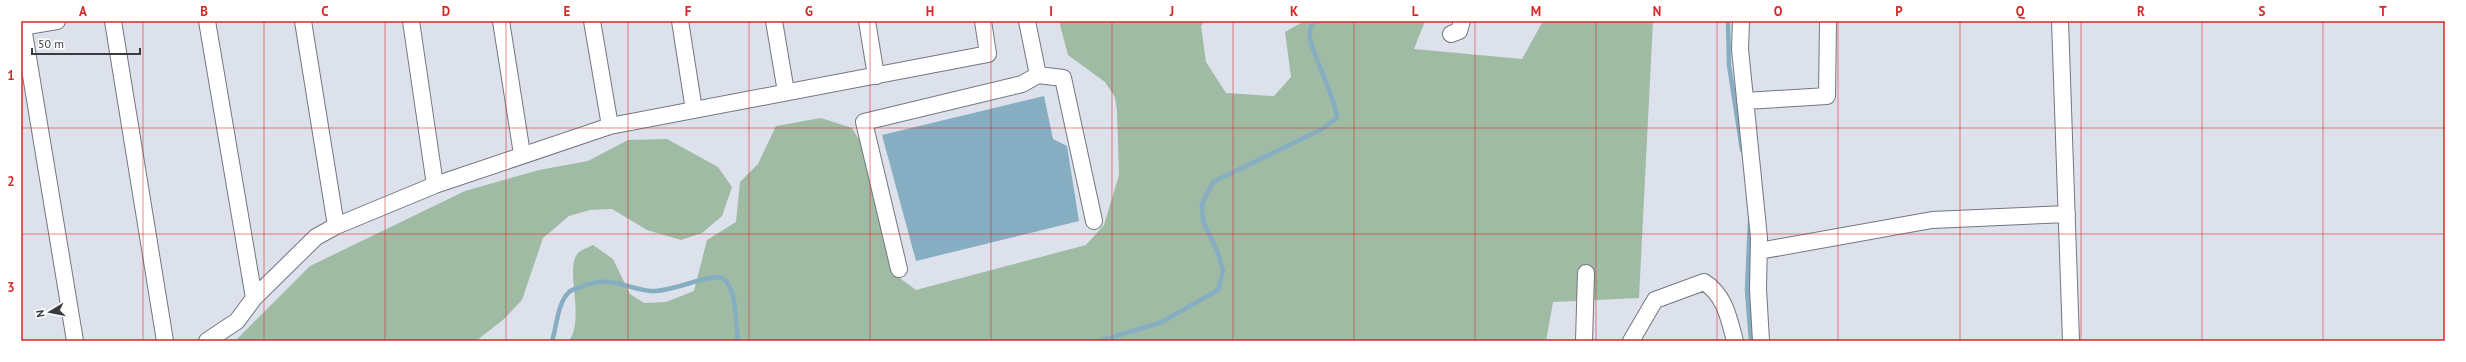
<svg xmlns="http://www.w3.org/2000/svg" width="2466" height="362" font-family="'PT Sans',sans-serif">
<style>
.green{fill:#9fbba4}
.water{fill:#86adc1}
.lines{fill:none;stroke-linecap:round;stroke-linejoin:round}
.stream{stroke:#86adc1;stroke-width:4.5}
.minor-casing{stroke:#747781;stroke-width:18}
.minor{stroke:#fff;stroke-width:16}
.grid{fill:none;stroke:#d62828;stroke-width:1;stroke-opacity:0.55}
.neatline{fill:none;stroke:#d62828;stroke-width:1.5}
.grid-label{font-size:13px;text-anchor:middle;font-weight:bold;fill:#d62828}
</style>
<rect width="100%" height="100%" fill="#dce1eb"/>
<path class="green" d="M1059,21H1205L1201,26L1206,62L1226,93L1274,96L1291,77L1285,32L1304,21H1425L1414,49L1522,59L1543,21H1653L1639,298L1553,302L1546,341H569C586,316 563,267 579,252C583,249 589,247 593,245L613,259L630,294L644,303L666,302L694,291L707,240L736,222L740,182L758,164L776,126L821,118L852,128L872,161L893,273L916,290L1086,245L1104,225L1119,175L1117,111L1115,97L1105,82L1068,55Z
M667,139L718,167L732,187L722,216L702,233L681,240L647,230L612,209L590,210L569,216L543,238L522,300L504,319L476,341H235L310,266L465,191L539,170L588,161L628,140Z"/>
<path class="water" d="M1044,96L1053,139L1067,146L1079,221L916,261L882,135Z"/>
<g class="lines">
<path class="stream" d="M1728,21L1729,65L1742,150
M1750,221L1747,290L1751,341
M552,341C557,326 557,304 569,292C572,289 579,288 583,286C613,275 623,288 651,291C669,293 711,273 722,278C738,286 735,326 738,341
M1099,341L1160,323L1218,290L1223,271L1218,253L1203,221L1202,204L1213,182L1322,129L1337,118C1335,93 1306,45 1310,30C1310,28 1313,24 1314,22L1319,21"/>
<defs>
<path id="minor" d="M22,21L75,341
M113,21L165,341
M207,21L254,298
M303,21L336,226
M411,21L435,185
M501,21L522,154
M592,21L610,126
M680,21L694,110
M774,21L786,92
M867,21L876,76
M1027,21L1038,75
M1741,21L1740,49L1759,238L1758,289L1761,341
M2060,21L2071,341
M21,27L57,21
M1451,34L1459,31L1462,21
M1745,101L1827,96L1828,21
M1759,251L1932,220L2067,214
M899,269L864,122L1022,84L1038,75L1063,78L1094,221
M207,341L237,321L254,298L316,237L336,226L435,185L610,126L988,54L983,21
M1584,341L1586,273
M1631,341L1655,300L1704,282C1725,295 1729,319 1735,341"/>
</defs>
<use href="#minor" class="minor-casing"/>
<use href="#minor" class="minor"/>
</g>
<path class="grid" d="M143,21V341M264,21V341M385,21V341M506,21V341M628,21V341M749,21V341M870,21V341M991,21V341M1112,21V341M1233,21V341M1354,21V341M1475,21V341M1596,21V341M1717,21V341M1838,21V341M1960,21V341M2081,21V341M2202,21V341M2323,21V341M21,128H2445M21,234H2445"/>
<rect width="2466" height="362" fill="none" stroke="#ffffff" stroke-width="44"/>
<g transform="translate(50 312) rotate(260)" stroke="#ffffff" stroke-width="3" paint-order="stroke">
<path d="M0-3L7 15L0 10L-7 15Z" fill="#393b3f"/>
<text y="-6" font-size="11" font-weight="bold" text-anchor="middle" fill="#393b3f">N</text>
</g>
<path d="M32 48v6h108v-6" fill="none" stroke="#393b3f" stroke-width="2"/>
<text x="38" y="48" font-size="12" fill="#393b3f" stroke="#ffffff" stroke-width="3" paint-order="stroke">50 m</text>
<rect x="22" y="22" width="2422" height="318" class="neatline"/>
<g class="grid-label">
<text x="83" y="16">A</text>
<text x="204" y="16">B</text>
<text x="325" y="16">C</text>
<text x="446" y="16">D</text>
<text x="567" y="16">E</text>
<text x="688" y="16">F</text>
<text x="809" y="16">G</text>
<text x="930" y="16">H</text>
<text x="1051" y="16">I</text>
<text x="1172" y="16">J</text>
<text x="1294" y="16">K</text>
<text x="1415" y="16">L</text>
<text x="1536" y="16">M</text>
<text x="1657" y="16">N</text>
<text x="1778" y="16">O</text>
<text x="1899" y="16">P</text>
<text x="2020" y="16">Q</text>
<text x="2141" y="16">R</text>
<text x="2262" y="16">S</text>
<text x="2383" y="16">T</text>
<text x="11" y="80">1</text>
<text x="11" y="186">2</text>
<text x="11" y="292">3</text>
</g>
</svg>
